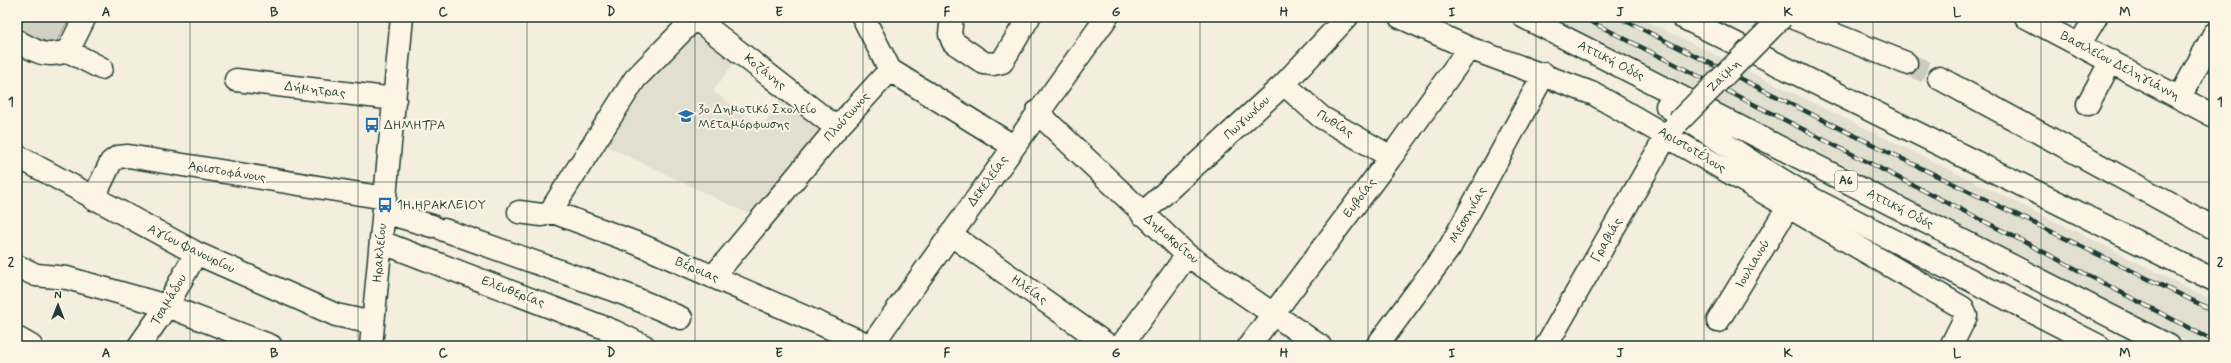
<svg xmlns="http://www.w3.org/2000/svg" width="2231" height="363" font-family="Mynerve,sans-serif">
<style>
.built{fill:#e1dfd0}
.green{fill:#d0d1c2;stroke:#78877b}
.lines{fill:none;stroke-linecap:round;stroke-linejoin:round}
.highway-tunnel{stroke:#c9cbbc;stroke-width:22;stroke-dasharray:22 11;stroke-linecap:butt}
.minor-casing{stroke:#1f3d34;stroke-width:25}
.highway-casing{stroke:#1f3d34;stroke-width:25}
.minor{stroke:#fcf5e5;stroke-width:22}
.highway{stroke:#fcf5e5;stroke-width:22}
.rail-casing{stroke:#1f3d34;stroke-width:4.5}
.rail{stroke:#fcf5e5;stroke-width:3;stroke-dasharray:9;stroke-linecap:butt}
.minor-bridge-casing{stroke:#1f3d34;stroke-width:25;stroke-linecap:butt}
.minor-bridge{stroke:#fcf5e5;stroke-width:22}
.grid{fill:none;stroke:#1f3d34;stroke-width:1;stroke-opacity:0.55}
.labels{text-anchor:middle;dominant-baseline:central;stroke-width:4;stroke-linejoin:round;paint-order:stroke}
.shield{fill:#fcf5e5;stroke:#617469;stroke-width:1}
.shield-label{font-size:12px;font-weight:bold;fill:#1f3d34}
.street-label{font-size:13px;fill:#1f3d34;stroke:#fcf5e5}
.poi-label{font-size:13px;fill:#1f3d34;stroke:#fcf5e5;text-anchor:start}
.neatline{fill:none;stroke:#1f3d34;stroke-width:1.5}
.grid-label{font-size:13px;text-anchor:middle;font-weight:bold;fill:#1f3d34}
</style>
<rect width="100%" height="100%" fill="#f3eede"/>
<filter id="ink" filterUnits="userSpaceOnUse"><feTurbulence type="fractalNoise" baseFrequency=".025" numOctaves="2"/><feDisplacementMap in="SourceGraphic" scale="8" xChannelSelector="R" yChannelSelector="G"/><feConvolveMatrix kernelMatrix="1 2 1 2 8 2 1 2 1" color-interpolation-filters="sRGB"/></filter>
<g filter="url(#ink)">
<path class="built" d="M1553,17H1638L2091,239L2214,301V346H2195Z
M698,31L736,60L713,91L761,127L783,97L822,127L751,215L607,146L654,75Z"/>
<path class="green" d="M17,17H70L52,50L17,32Z"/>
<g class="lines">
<path class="highway-tunnel" d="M1906,63L1939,78"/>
<defs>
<path id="minor" d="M694,17L837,128
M863,17L890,70L1013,146
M952,17L950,34L953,42L984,63L993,64L1002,62L1029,17
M1400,17L1469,48L1594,94L1963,308L1966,316L1951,346
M2026,17L2214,116
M17,41C37,52 45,58 68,51L101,68
M2079,45L2096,17
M68,51L85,17
M236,80L395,99
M1284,84L1321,117L1391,157
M2180,97L2214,34
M2088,104L2111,61
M1037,112L1187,255L1320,346
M17,156L196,253L336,315L373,323
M93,199L111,162L118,157L128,156L385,198
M384,212L432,226
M519,212L542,215L553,212L636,243L871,346
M553,212L555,204L635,79L695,18
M1142,214L1284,84L1347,17
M444,230L627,295L681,318
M950,234L1109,346
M381,242L613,331L644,346
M17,266L36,275L67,278L167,306L271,346
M713,277L837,128L890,70
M1718,321L1788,207
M17,338L31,346
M139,346L167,306L196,253
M371,346L402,17
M871,346L1107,17
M1121,346L1187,255
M1249,346L1391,157L1469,48
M1377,346L1450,247L1544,74
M1546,346L1667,135L1676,125"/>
<path id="highway" d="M1524,17L2169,346
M1682,17L2214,280
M1791,17L1906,63
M1939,78L2214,228
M1667,106L1752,162L1813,199L2099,346"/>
</defs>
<use href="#minor" class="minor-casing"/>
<use href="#highway" class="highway-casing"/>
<use href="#minor" class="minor"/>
<use href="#highway" class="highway"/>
<defs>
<path id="rail" d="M1582,17L2011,235L2214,341
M1618,17L1839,128L2214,311"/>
</defs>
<use href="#rail" class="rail-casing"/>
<use href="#rail" class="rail"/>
<defs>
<path id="minor-bridge" d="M1678,122L1782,17"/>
</defs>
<use href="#minor-bridge" class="minor-bridge-casing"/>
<use href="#minor-bridge" class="minor-bridge"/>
</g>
</g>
<path class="grid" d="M190,17V346M358,17V346M527,17V346M695,17V346M863,17V346M1031,17V346M1200,17V346M1368,17V346M1536,17V346M1704,17V346M1873,17V346M2041,17V346M17,182H2214"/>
<defs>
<symbol id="school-bare" viewBox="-9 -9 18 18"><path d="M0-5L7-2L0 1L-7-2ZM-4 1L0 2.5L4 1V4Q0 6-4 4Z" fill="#1f6fb2" stroke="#fcf5e5" stroke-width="2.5" paint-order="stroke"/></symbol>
<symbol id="bus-bare" viewBox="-9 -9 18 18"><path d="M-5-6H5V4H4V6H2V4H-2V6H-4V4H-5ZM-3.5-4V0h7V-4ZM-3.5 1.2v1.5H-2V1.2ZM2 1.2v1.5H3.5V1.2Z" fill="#1f6fb2" stroke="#fcf5e5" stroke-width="2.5" paint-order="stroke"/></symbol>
</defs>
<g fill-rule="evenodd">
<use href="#school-bare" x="675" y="105" width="22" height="22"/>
<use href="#bus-bare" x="361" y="114" width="22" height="22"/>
<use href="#bus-bare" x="374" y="194" width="22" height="22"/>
</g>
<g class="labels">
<rect class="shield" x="1835" y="171" width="22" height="20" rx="3"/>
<g class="shield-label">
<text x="1846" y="181">Α6</text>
</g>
<g class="street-label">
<text transform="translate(1611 61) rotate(27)">Αττική Οδός</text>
<text transform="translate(2120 66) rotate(28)">Βασιλείου Δεληγιάννη</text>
<text transform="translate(765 72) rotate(38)">Κοζάνης</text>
<text transform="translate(1724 76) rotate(-45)">Ζαϊμη</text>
<text transform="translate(315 90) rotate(7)">Δήμητρας</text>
<text transform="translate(847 117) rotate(-48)">Πλούτωνος</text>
<text transform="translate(1247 118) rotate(-43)">Πωγωνίου</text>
<text transform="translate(1335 124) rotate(32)">Πυθίας</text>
<text transform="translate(1692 150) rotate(31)">Αριστοτέλους</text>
<text transform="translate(227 172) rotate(9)">Αριστοφάνους</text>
<text transform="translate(988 181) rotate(-54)">Δεκελείας</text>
<text transform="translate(1360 198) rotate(-53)">Ευβοίας</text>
<text transform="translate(1900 209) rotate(27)">Αττική Οδός</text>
<text transform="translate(1468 215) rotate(-61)">Μεσσηνίας</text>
<text transform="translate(1171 239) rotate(41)">Δημοκρίτου</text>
<text transform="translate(1607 240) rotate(-60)">Γραβιάς</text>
<text transform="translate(191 249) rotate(26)">Αγίου Φανουρίου</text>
<text transform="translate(380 253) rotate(-85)">Ηρακλείου</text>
<text transform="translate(1753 264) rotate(-59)">Ιουλιανού</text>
<text transform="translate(697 270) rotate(23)">Βέροιας</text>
<text transform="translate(1029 290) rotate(35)">Ηλείας</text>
<text transform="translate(513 292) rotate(21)">Ελευθερίας</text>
<text transform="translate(169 300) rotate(-59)">Τσαμάδου</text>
</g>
<g class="poi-label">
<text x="698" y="109">3ο Δημοτικό Σχολείο<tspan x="698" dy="15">Μεταμόρφωσης</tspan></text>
<text x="384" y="125">ΔΗΜΗΤΡΑ</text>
<text x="397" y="205">1Η ΗΡΑΚΛΕΙΟΥ</text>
</g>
</g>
<rect width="2231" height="363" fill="none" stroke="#fcf5e5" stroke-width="44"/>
<g transform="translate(58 305)" stroke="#fcf5e5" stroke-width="3" paint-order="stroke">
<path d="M0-3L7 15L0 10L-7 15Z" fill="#1f3d34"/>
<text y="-6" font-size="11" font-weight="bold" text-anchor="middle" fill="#1f3d34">N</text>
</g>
<rect x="22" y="22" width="2187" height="319" class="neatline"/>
<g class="grid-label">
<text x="106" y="16">A</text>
<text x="274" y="16">B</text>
<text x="443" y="16">C</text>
<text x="611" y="16">D</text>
<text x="779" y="16">E</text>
<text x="947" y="16">F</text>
<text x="1116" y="16">G</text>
<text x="1284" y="16">H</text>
<text x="1452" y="16">I</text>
<text x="1620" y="16">J</text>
<text x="1788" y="16">K</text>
<text x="1957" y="16">L</text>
<text x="2125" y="16">M</text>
<text x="11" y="106">1</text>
<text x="2220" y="106">1</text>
<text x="11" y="266">2</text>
<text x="2220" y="266">2</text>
<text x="106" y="357">A</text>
<text x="274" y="357">B</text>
<text x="443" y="357">C</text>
<text x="611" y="357">D</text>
<text x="779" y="357">E</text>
<text x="947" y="357">F</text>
<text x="1116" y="357">G</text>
<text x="1284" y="357">H</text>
<text x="1452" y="357">I</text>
<text x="1620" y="357">J</text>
<text x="1788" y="357">K</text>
<text x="1957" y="357">L</text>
<text x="2125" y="357">M</text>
</g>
</svg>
